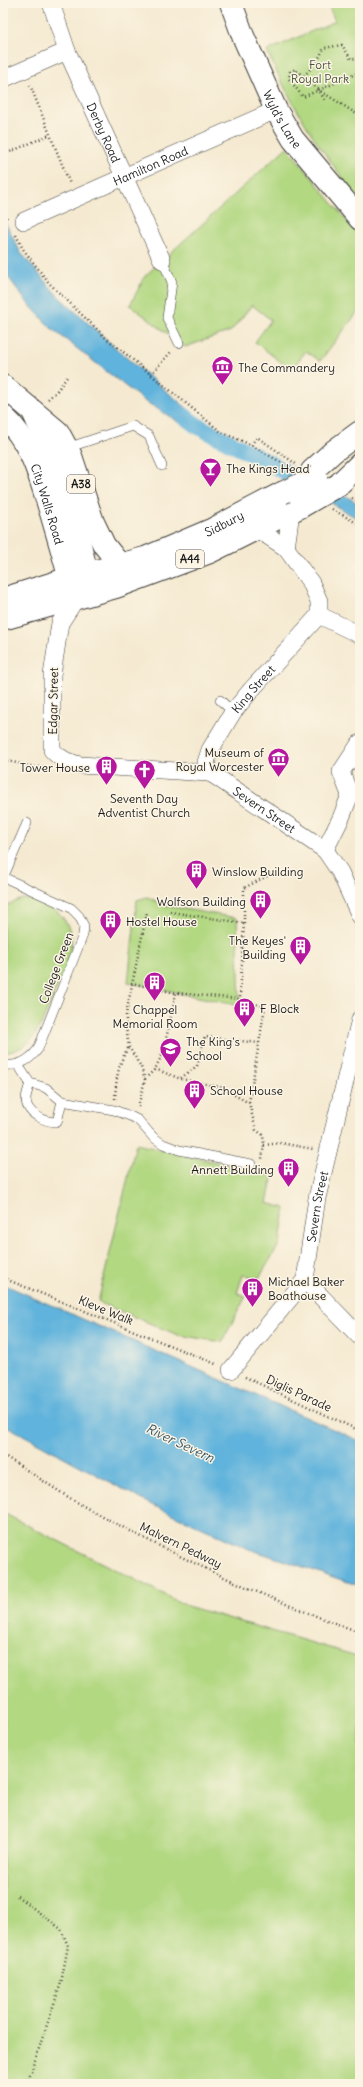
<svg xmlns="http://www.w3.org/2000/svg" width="363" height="2087" font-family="Delius,sans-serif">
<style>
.green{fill:#b2d882;stroke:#677a4f}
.water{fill:#61b3dc;stroke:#3e687c}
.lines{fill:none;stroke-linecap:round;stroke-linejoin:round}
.canal{stroke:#61b3dc;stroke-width:17}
.lane-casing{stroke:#3d3b37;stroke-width:10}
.street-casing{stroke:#3d3b37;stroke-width:18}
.secondary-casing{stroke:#3d3b37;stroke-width:24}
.primary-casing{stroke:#3d3b37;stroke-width:24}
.path{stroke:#3d3b37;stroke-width:2.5;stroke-dasharray:1 3;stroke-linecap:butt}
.lane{stroke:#fff;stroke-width:9}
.street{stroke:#fff;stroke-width:17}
.secondary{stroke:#fff;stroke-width:22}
.primary{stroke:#fff;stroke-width:22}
.primary-bridge-casing{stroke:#3d3b37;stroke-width:24;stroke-linecap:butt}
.primary-bridge{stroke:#fff;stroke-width:22}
.labels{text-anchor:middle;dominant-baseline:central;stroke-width:3;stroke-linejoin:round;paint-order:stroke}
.shield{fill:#fcf5e5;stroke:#5f5d58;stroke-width:1}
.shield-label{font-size:11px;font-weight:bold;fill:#1c1c1c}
.park-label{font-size:12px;fill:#49543b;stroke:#fcf5e5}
.street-label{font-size:12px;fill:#1c1c1c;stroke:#fcf5e5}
.poi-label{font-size:12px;fill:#1c1c1c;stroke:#fcf5e5;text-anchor:start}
.water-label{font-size:13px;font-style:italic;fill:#385869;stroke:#fcf5e5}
</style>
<rect width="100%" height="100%" fill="#fcf5e5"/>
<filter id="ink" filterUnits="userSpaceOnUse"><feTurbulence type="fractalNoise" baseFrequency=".025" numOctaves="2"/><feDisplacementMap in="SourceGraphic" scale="8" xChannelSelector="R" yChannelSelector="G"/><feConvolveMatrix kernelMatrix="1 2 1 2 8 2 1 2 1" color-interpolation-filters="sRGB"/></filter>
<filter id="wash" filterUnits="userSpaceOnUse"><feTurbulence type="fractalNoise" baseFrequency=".012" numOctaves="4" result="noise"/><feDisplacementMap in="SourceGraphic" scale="16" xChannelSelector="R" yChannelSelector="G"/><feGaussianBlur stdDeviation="0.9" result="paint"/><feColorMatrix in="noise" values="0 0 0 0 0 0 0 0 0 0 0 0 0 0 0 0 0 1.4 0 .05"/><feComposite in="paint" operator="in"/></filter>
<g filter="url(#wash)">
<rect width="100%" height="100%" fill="#f5ead1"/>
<path class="green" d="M336,3H360V199C322,155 291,105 267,51L335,21L329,7Z
M287,147L360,237V309L320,361L306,351L291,370L255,342L271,320L252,305L231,331L185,347L130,305L145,276Z
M147,897L167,906L237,918L240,1006L128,982L137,900Z
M22,899C55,901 79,923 69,958C65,970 59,982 54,994C48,1008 43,1024 34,1036C27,1046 15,1052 3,1053V907Z
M136,1144L273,1175L267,1203L285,1208L280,1243L259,1278L243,1275L237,1293L246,1296L222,1342L178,1335L98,1302Z
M3,1513L187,1606L360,1657V2084H3Z"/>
<path class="water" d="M3,218L21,253L58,296L128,359L207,425L198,434L143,400L51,328L26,301L3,270Z
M314,488L348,497L360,505V520L334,505Z
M3,1284L360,1441V1586L249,1549L152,1505L3,1424Z"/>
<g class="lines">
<path class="canal" d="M184,416L196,425L275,466L313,488"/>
</g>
</g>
<g filter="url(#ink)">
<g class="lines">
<defs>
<path id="lane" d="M162,260L172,282L167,318L179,343
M67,448L133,426L149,436L162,466
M220,700L233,712
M3,878L27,823
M3,1065C18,1067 29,1061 38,1049L83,935L84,926L79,916L71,908L3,877
M18,1065L30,1083L46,1088L62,1101L114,1110L130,1116L138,1120L153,1137L163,1144L179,1150L251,1164
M30,1083C29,1088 26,1094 26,1099C26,1114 45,1122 57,1122L62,1101"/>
<g id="street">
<path id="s1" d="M51,3L67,51L162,260"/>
<path d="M3,79L67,51"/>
<path id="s2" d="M24,221L276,110"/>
<path d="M257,529L286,548L311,583L319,601V615"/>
<path d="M286,548L291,512"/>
<path id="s3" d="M75,600L60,623L52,675V750C60,759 68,762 80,765L209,773L215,776L325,850L340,872L360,916"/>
<path d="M319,615L360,635"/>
<path id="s4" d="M209,773L206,762L210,750L233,712L252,689L319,615"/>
<path d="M325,850L341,818L350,795L341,772L360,743"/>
<path d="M305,1280L360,1337"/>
<path id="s5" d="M231,1370L305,1280L317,1198L360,1019"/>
</g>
<g id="secondary">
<path id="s6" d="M231,3L243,36L276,110L293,139L360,219"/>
</g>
<g id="primary">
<path d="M3,386L58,432L71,456L93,522L104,545L120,565"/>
<path d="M34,414L58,467L73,515L87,574"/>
<path id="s7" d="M3,416C32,442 40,478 51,513C59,540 67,566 73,593"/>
<path d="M312,471L334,451L360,432"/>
<path d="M338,485L360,464"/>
<path id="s8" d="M3,599L70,578L145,558L213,529L282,493"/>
<path d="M3,619L116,587L210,552L300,507"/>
</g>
</defs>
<use href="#lane" class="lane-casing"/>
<use href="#street" class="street-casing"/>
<use href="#secondary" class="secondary-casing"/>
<use href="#primary" class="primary-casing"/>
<path class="path" d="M360,72L303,97L289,79L290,72L295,69L319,90L360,116
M304,76L318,60L324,48L342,45L351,59L360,57V12
M30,85L70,184
M320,92L326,102
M3,155L49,135
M3,210L7,219
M16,235L23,249L49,283L105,337L221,432L251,445L291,468
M151,374L171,352
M48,399L56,392L67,377
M251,445L257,437L296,464
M352,498L360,502
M332,509L360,525
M3,760L35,767H46
M170,912L244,923L240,999
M244,923V888L277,871
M131,983L176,993L240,999L265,1007L249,1103
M155,1069L181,1079L220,1087L249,1103L256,1130L263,1135L264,1145L262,1159
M181,1078L197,1066L205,1037L259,1043
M145,1079L155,1069L163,1053L176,993
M115,1099C116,1081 118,1062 129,1047
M138,1107L145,1080L141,1067L129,1047L126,1028V1014L147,912
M264,1145L281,1143L313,1149
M3,1278L216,1364
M245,1377L360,1431
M3,1455C34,1474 65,1497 98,1514C182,1559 270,1601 360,1632
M17,1896L61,1929L68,1946L61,1983L27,2084"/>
<use href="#lane" class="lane"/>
<use href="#street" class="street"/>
<use href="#secondary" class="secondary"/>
<use href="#primary" class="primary"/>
<defs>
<path id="primary-bridge" d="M282,493L316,477
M300,507L338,485"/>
</defs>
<use href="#primary-bridge" class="primary-bridge-casing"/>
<use href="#primary-bridge" class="primary-bridge"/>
</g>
</g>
<defs>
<symbol id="museum-pin" viewBox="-11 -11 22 30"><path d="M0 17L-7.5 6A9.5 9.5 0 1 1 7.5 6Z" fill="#b5179e" stroke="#fcf5e5"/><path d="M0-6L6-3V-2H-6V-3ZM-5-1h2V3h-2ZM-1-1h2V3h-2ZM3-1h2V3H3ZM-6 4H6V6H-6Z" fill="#fff"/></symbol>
<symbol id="bar-pin" viewBox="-11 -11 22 30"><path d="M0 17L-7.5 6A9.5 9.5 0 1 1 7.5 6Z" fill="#b5179e" stroke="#fcf5e5"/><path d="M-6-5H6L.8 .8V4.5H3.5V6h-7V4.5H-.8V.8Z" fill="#fff"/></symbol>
<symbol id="building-pin" viewBox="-11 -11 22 30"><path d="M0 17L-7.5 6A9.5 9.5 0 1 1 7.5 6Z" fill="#b5179e" stroke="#fcf5e5"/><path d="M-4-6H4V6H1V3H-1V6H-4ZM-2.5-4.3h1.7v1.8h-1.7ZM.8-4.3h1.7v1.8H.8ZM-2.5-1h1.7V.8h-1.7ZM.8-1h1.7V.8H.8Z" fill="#fff"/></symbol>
<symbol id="church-pin" viewBox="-11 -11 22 30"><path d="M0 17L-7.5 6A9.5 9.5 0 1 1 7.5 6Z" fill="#b5179e" stroke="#fcf5e5"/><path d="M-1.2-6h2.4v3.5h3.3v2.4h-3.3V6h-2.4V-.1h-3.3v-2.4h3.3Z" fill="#fff"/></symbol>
<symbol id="school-pin" viewBox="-11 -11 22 30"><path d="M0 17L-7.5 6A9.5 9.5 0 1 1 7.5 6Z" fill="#b5179e" stroke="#fcf5e5"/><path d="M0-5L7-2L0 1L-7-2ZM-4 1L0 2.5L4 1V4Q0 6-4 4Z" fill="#fff"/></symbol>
</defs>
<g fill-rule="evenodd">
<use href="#museum-pin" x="210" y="354" width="25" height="34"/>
<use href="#bar-pin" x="198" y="456" width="25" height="34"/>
<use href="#museum-pin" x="266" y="746" width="25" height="34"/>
<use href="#building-pin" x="94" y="754" width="25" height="34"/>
<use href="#church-pin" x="132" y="758" width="25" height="34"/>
<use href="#building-pin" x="184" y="858" width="25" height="34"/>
<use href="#building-pin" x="248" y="888" width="25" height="34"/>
<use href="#building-pin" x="98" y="908" width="25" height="34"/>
<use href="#building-pin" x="288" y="934" width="25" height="34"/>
<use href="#building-pin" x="142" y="970" width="25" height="34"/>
<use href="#building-pin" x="232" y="996" width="25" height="34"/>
<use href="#school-pin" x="158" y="1036" width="25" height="34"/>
<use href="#building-pin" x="182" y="1078" width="25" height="34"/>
<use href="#building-pin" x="276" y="1156" width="25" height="34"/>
<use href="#building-pin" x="240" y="1276" width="25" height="34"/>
</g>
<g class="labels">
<g class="shield">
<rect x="67" y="475" width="28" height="18" rx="3"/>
<rect x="176" y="550" width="28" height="18" rx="3"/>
</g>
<g class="shield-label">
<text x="81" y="484">A38</text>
<text x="190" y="559">A44</text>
</g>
<g class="park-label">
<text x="320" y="64">Fort<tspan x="320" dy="14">Royal Park</tspan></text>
</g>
<g class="street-label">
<text stroke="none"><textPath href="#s6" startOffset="127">Wyld's Lane</textPath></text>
<text stroke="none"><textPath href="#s1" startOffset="140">Derby Road</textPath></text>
<text stroke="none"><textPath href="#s2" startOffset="138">Hamilton Road</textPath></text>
<text stroke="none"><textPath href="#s7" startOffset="100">City Walls Road</textPath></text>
<text stroke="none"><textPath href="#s8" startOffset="234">Sidbury</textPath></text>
<text stroke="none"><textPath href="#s4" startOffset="99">King Street</textPath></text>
<text transform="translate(53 701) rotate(-89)">Edgar Street</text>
<text stroke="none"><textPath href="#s3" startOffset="383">Severn Street</textPath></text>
<text transform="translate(56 968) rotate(-69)">College Green</text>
<text stroke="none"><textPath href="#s5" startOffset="191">Severn Street</textPath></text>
<text transform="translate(106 1310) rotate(22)">Kleve Walk</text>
<text transform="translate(299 1393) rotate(25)">Diglis Parade</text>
<text transform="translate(181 1545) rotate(26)">Malvern Pedway</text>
</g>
<g class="poi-label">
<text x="238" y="367">The Commandery</text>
<text x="226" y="468">The Kings Head</text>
<text x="264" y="752" text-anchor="end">Museum of<tspan x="264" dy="14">Royal Worcester</tspan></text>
<text x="90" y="767" text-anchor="end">Tower House</text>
<text x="144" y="798" text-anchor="middle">Seventh Day<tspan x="144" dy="14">Adventist Church</tspan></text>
<text x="212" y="871">Winslow Building</text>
<text x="246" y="901" text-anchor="end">Wolfson Building</text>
<text x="126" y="921">Hostel House</text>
<text x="286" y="940" text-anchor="end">The Keyes'<tspan x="286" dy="14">Building</tspan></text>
<text x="260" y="1008">F Block</text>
<text x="155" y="1009" text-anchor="middle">Chappel<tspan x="155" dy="14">Memorial Room</tspan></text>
<text x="186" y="1041">The King's<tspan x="186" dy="14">School</tspan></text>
<text x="210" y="1090">School House</text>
<text x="274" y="1169" text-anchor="end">Annett Building</text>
<text x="268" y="1281">Michael Baker<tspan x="268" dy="14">Boathouse</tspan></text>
</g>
<g class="water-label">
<text transform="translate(180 1443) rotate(25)">River Severn</text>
</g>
</g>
<rect width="363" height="2087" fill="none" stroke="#fcf5e5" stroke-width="16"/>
</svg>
